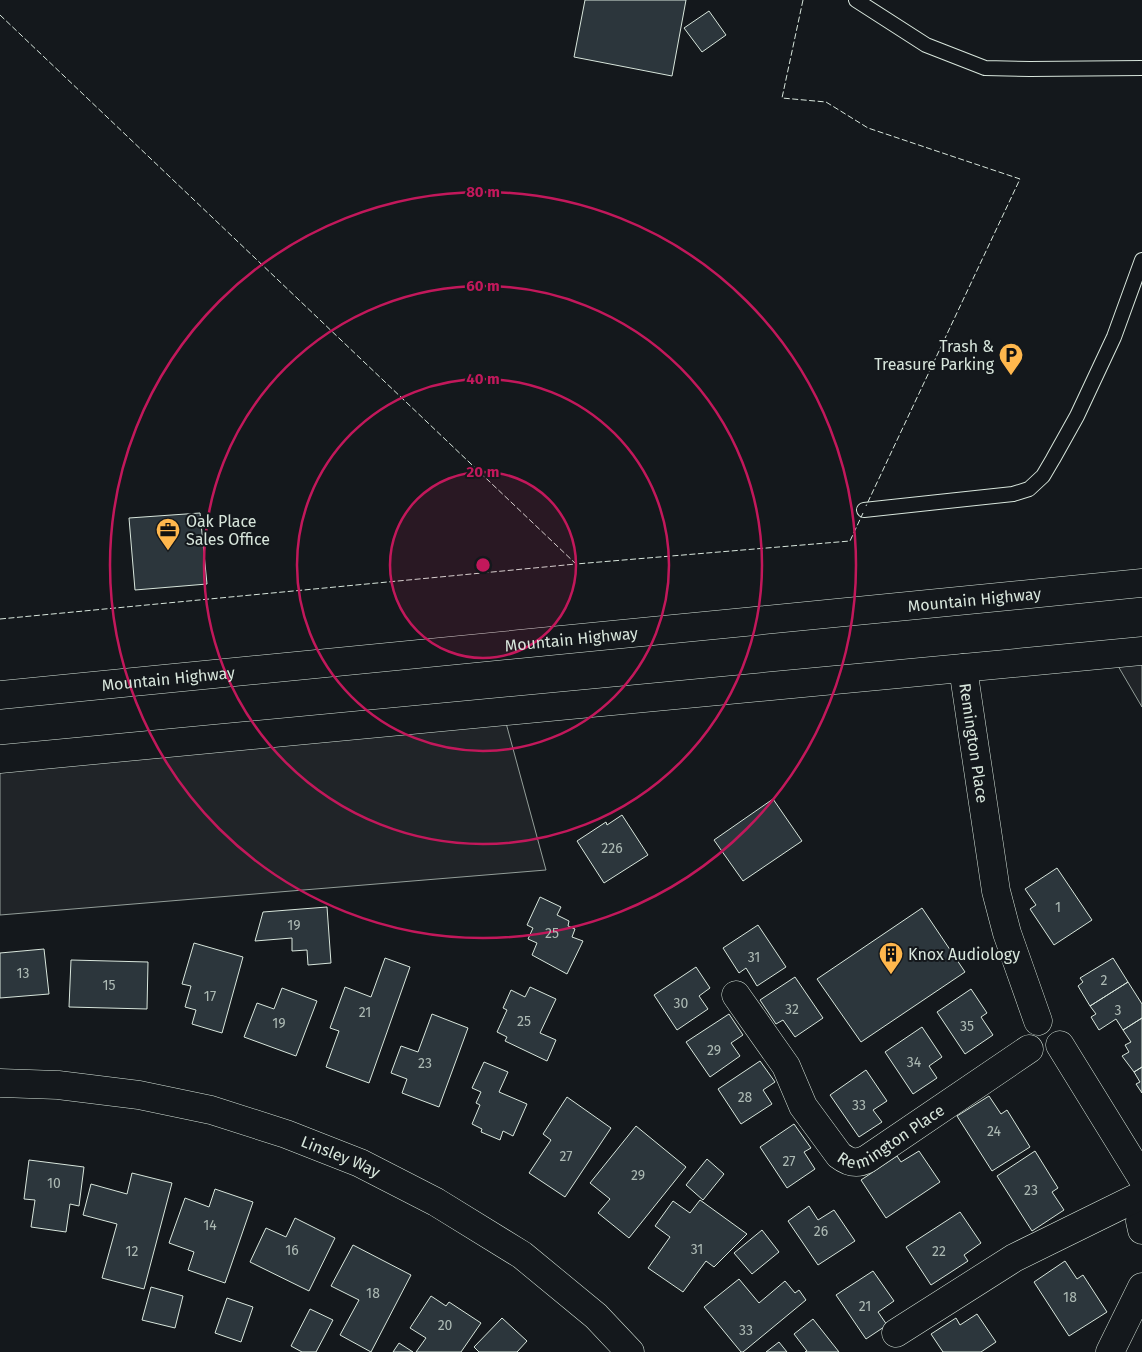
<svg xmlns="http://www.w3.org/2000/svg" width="1142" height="1352" font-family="'Fira Sans',sans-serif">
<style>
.green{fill:#202428;stroke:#939e99}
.building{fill:#2c363c;stroke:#d8e6dc}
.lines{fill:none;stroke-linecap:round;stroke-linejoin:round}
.service-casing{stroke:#d8e6dc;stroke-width:16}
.minor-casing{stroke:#d8e6dc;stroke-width:29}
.primary-casing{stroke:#d8e6dc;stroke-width:29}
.service{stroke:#14181c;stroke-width:14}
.minor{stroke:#14181c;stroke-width:28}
.primary{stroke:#14181c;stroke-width:28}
.fence{stroke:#d8e6dc;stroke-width:1;stroke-dasharray:6 2.5;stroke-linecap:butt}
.ring{fill:none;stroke:#c2185b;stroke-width:2.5}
.labels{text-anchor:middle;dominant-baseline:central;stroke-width:4;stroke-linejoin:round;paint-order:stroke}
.number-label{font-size:14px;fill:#adbab4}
.poi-label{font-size:16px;fill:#d8e6dc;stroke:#14181c;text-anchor:start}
.street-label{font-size:16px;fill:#d8e6dc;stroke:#14181c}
.centre{fill:#c2185b;stroke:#14181c;stroke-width:2.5}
.ring-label{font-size:15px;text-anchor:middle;font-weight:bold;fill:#c2185b;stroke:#14181c;stroke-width:4;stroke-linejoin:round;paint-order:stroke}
</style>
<rect width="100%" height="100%" fill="#14181c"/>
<path class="green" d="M1142,651V707L1111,654Z
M503,712L546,870L0,915V759Z"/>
<path class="building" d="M585,0H686L672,76L574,57Z
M709,11L726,35L702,52L684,28Z
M200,513L207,584L135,590L129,518Z
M773,799L802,841L743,881L714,840Z
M622,815L648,855L604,883L577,841L606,822L607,825Z
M1057,868L1092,920L1054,945L1030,909L1036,905L1025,889Z
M540,897L561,907L557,915L569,921L568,926L575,929L572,937L583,941L567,974L532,955L537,943L528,939L533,928L527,925Z
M327,907L331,963L308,965L307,950L292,951V938L255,941L263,912Z
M922,908L965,972L861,1042L817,979Z
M758,925L786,967L757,986L746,968L739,973L723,948Z
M194,943L243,957L222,1033L192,1024L196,1010L185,1007L191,986L182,984Z
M44,949L49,994L0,998V953Z
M385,958L410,967L369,1083L326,1067L339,1031L330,1028L345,987L371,997Z
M1113,958L1128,982L1090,1006L1078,986L1083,982L1080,978Z
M71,960L148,962L147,1009L69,1007Z
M696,967L710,988L699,996L708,1009L677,1030L654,995Z
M795,977L823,1018L795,1037L783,1020L776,1024L760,1000Z
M1128,982L1142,1004V1018L1123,1030L1116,1019L1099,1030L1091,1017L1096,1014L1090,1006Z
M530,987L556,999L540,1033L556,1040L547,1061L505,1041L507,1037L497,1032L507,1010L503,1008L511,990L525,997Z
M282,988L317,1001L296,1056L244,1037L257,1003L274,1009Z
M971,989L987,1013L981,1017L993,1035L965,1054L937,1012Z
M432,1014L468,1028L439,1107L402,1093L407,1079L391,1073L401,1046L418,1052Z
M729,1014L743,1035L731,1043L740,1056L710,1077L686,1042Z
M1142,1018V1067L1134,1072L1122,1056L1129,1052L1125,1045L1131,1042L1123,1030Z
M922,1027L942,1057L929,1066L937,1078L913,1094L885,1052Z
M760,1061L775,1082L763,1090L772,1104L741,1124L718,1089Z
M484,1062L508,1072L499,1092L527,1104L513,1136L503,1131L500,1140L481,1132L482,1129L472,1124L480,1105L476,1103L481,1092L472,1088Z
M1142,1067V1093L1136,1084L1140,1082L1134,1072Z
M866,1070L887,1101L873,1110L882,1122L859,1137L830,1095Z
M989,1096L1001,1114L1007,1110L1030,1147L992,1171L957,1116Z
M567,1097L611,1128L565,1197L529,1173L551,1140L543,1134Z
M794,1124L811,1148L804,1152L815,1169L787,1188L760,1147Z
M636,1126L686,1167L629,1238L598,1213L610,1199L590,1183Z
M919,1151L940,1182L886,1218L861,1180L897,1156L901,1162Z
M1035,1151L1058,1188L1052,1192L1064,1210L1032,1231L997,1176Z
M707,1159L724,1174L703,1200L686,1185Z
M29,1160L84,1167L79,1206L70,1204L66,1232L31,1227L35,1200L24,1199Z
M132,1173L172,1183L144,1289L102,1278L117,1224L83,1215L91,1184L127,1194Z
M215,1189L253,1202L225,1283L188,1270L194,1252L169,1243L185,1198L209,1207Z
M700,1200L747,1234L714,1267L706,1261L683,1292L648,1268L670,1237L655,1226L673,1201L690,1213Z
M809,1206L818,1220L834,1210L855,1241L818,1265L788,1221Z
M960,1212L981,1243L964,1255L968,1261L931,1285L906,1247Z
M295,1218L335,1238L309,1291L250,1262L266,1228L286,1237Z
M762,1230L779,1252L752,1274L734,1253Z
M353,1245L411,1275L371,1352L340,1335L359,1300L331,1286Z
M1065,1261L1077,1279L1083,1275L1107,1312L1069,1336L1034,1282Z
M873,1271L894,1301L878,1312L887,1325L866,1339L836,1295Z
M739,1279L759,1303L785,1281L795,1293L799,1290L806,1300L743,1352H741L704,1307Z
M151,1287L183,1296L175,1328L142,1320Z
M431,1296L446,1306L449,1302L481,1323L461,1352H416L426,1338L410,1328Z
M227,1298L253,1307L241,1342L215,1333Z
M310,1309L333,1320L316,1352H302L291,1346Z
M977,1314L996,1342L981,1352H943L931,1334L956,1318L960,1325Z
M502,1318L527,1341L517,1352H479L474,1347Z
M813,1319L839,1352H805L807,1351L794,1334Z
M779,1342L787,1352H766Z
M399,1343L413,1352H393Z"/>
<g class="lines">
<defs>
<path id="service" d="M856,0L926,45L985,68L1030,69L1142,68
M864,510L1013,494L1029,489L1043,476L1053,459L1077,416L1114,337L1142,260"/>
<g id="minor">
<path id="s1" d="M963,668L996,891L1007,933L1038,1021"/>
<path id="s2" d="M736,995L786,1066L803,1106L839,1155C848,1162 856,1165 867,1159L1029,1049"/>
<path d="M1060,1045L1142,1178"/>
<path id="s3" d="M0,1083L58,1085L139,1095L211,1110L286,1134L360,1163L436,1202L522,1255L596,1316L630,1352"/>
<path d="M1142,1214L1140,1221L1142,1230"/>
<path d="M896,1333L1014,1258L1142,1195"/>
<path d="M1110,1352L1142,1287"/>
</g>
<g id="primary">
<path id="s4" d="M0,695L1142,583"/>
<path d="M0,759L1142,651"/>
</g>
</defs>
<use href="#service" class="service-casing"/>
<use href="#minor" class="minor-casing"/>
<use href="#primary" class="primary-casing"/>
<use href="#service" class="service"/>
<use href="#minor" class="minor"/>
<use href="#primary" class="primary"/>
<path class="fence" d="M803,0L782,98L826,102L868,128L1020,179L866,506
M0,15L576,564L850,541L863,513
M0,619L576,564"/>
</g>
<circle cx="483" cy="565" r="93" fill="#c2185b" fill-opacity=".12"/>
<g class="ring">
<circle cx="483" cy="565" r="93"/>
<circle cx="483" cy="565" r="186"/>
<circle cx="483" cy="565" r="279"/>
<circle cx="483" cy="565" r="373"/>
</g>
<defs>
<symbol id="parking-pin" viewBox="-11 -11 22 30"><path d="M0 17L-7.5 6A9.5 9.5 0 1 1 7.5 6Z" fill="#ffb74d" stroke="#14181c"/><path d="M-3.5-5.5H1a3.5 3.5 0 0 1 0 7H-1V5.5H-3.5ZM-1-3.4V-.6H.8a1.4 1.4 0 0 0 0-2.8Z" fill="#111"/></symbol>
<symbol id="office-pin" viewBox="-11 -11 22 30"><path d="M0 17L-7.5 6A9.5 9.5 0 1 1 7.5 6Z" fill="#ffb74d" stroke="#14181c"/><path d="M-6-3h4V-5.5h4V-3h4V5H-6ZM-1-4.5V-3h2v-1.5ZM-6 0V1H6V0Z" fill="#111"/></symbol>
<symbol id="building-pin" viewBox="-11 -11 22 30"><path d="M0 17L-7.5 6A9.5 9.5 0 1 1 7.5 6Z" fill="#ffb74d" stroke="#14181c"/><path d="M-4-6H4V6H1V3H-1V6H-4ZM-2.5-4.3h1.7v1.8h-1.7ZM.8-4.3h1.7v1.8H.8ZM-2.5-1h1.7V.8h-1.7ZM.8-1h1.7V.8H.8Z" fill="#111"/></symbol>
</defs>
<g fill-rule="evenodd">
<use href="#parking-pin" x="997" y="341" width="28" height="38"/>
<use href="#office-pin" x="154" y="516" width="28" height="38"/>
<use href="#building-pin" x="877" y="940" width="28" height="38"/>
</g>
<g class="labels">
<g class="number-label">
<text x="612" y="848">226</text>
<text x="1058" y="907">1</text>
<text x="294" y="925">19</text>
<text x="552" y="933">25</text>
<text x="754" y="957">31</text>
<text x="23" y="973">13</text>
<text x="1104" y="980">2</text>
<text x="109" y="985">15</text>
<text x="210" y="996">17</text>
<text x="681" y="1003">30</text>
<text x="792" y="1009">32</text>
<text x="1118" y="1010">3</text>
<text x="365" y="1012">21</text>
<text x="524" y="1021">25</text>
<text x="279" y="1023">19</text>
<text x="967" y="1026">35</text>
<text x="714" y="1050">29</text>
<text x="914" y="1062">34</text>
<text x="425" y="1063">23</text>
<text x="745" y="1097">28</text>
<text x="859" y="1105">33</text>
<text x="994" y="1131">24</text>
<text x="566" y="1156">27</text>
<text x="789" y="1161">27</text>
<text x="638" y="1175">29</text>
<text x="54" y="1183">10</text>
<text x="1031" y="1190">23</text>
<text x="210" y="1225">14</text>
<text x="821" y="1231">26</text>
<text x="697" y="1249">31</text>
<text x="292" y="1250">16</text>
<text x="132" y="1251">12</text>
<text x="939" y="1251">22</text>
<text x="373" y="1293">18</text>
<text x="1070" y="1297">18</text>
<text x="865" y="1306">21</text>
<text x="445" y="1325">20</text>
<text x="746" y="1330">33</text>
</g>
<g class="poi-label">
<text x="994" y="346" text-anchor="end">Trash &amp;<tspan x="994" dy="18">Treasure Parking</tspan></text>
<text x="186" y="521">Oak Place<tspan x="186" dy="18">Sales Office</tspan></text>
<text x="908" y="954">Knox Audiology</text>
</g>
<g class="street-label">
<text stroke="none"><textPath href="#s4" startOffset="979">Mountain Highway</textPath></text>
<text stroke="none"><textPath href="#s4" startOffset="574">Mountain Highway</textPath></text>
<text stroke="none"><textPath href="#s4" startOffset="169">Mountain Highway</textPath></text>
<text stroke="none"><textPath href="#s1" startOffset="76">Remington Place</textPath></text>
<text stroke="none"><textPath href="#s2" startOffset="252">Remington Place</textPath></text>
<text stroke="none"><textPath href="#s3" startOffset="351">Linsley Way</textPath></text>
</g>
</g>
<circle cx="483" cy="565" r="8" class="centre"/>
<g class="ring-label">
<text x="483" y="197">80 m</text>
<text x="483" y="291">60 m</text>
<text x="483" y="384">40 m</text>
<text x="483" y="477">20 m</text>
</g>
</svg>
